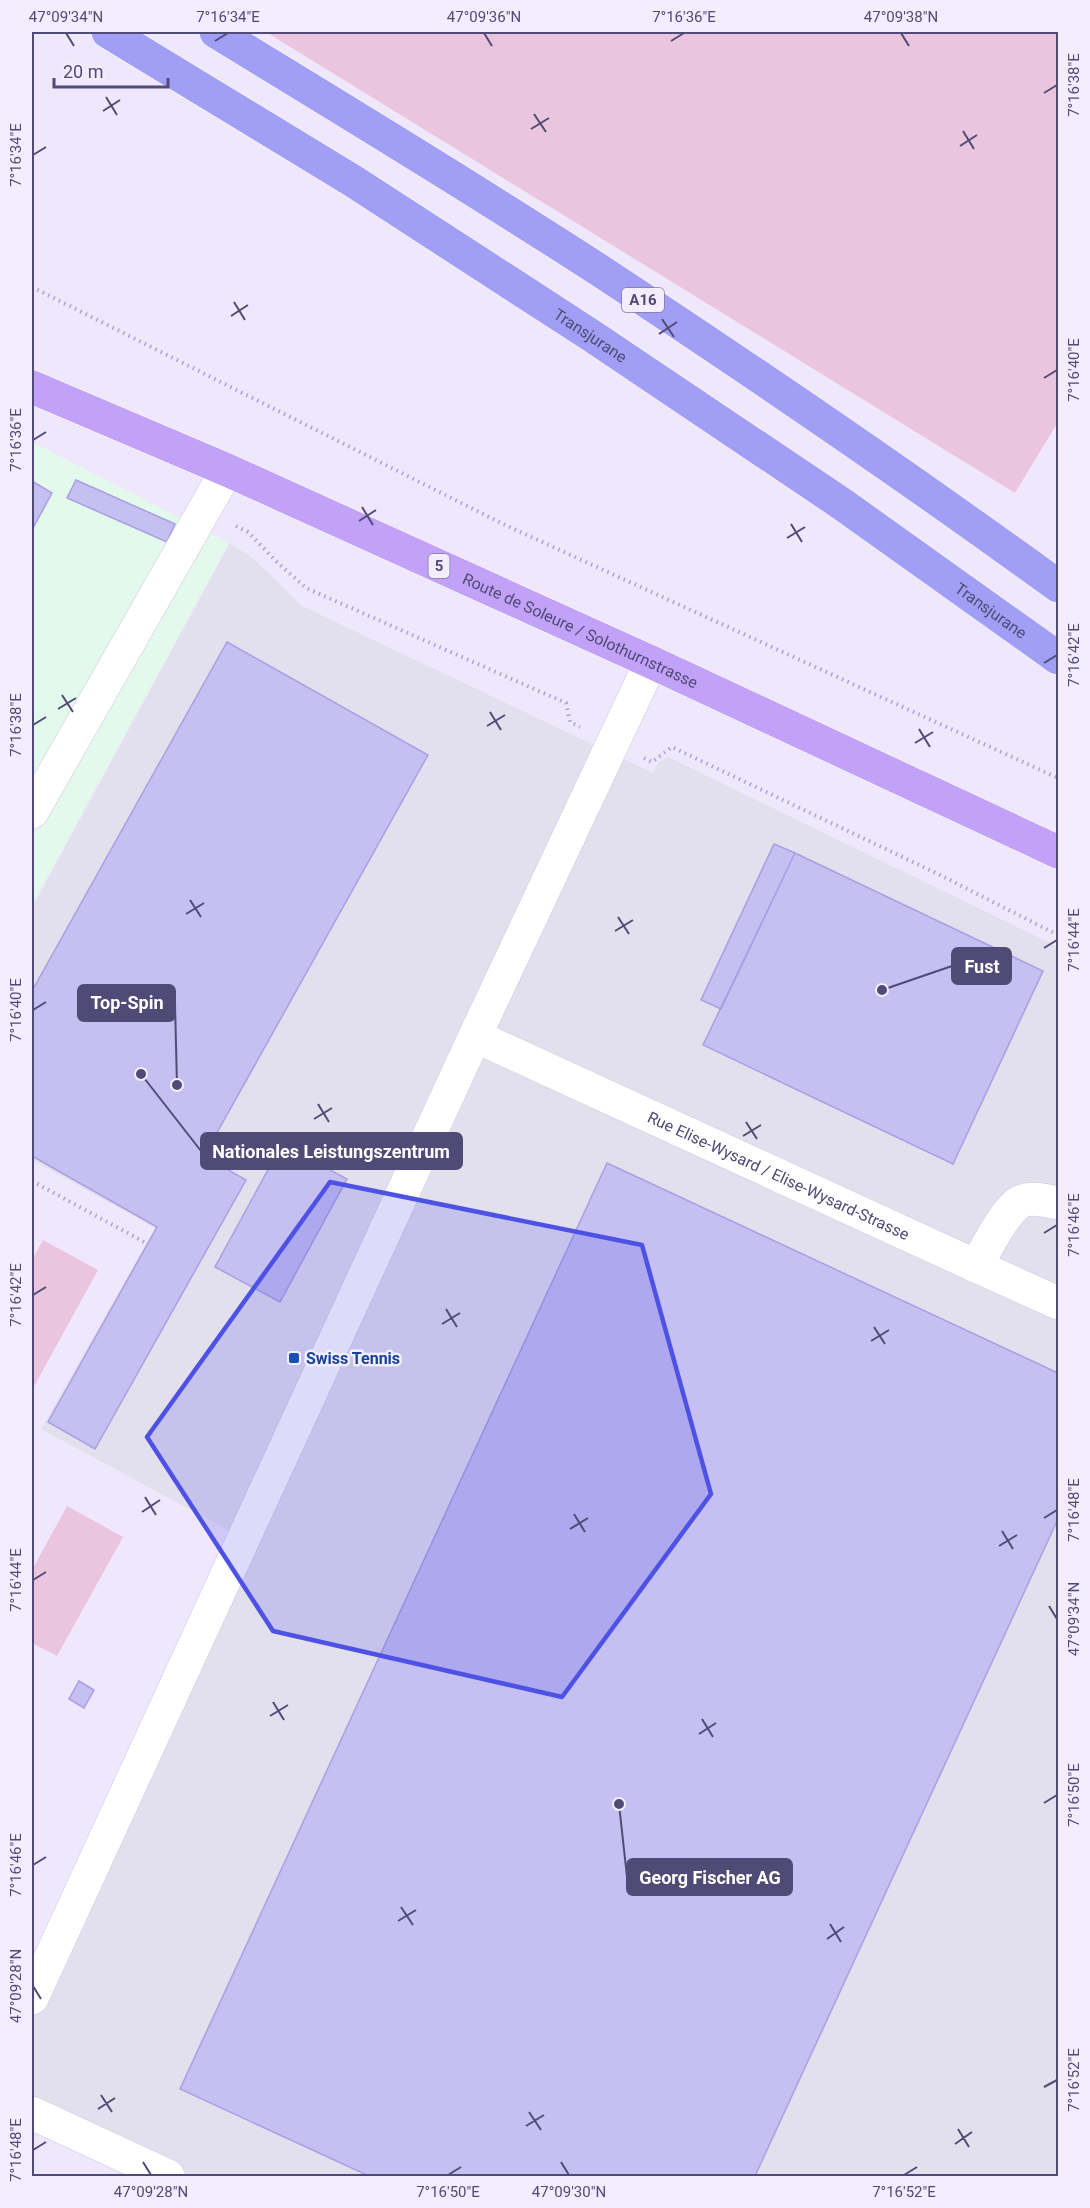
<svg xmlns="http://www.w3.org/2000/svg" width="1090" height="2208" font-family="Roboto,sans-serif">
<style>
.industrial{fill:#e3e0ed}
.education{fill:#e3f9eb}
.green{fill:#eac5dd}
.building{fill:#c6bff1;stroke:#a89fe4;stroke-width:1.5}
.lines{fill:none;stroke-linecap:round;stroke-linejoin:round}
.minor-casing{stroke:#cec7e6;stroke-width:34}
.major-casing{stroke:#fff;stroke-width:34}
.highway-casing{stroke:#fff;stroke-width:34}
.path{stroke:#a9a2d6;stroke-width:4;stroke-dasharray:1.5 4.5;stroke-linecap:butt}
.minor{stroke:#fff;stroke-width:33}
.major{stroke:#c2a1f9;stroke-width:33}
.highway{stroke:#a09ff5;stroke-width:33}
.marked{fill:#4e52e4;fill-opacity:0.2;stroke:#4e52e4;stroke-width:4.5;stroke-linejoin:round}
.ticks{fill:none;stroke:#504b76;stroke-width:2}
.transit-dot{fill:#1a4fb4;stroke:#f3edff;stroke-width:2}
.labels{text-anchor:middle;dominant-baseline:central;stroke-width:5;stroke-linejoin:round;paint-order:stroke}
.shield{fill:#f3edff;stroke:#817c9f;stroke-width:1.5}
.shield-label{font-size:15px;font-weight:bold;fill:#504b76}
.street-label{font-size:16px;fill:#504b76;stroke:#f3edff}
.transit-label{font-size:16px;font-weight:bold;fill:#164399;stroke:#f3edff;text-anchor:start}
.leader{fill:none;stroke:#504b76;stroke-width:2}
.callout-dot{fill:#504b76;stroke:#f3edff;stroke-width:2}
.callout{fill:#504b76;stroke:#504b76;stroke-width:2}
.callout-label{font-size:18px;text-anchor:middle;font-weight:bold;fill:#fff}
.neatline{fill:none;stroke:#504b76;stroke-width:2}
.ticks-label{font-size:15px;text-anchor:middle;fill:#504b76}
</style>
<rect width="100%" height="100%" fill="#efe7fc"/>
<path class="industrial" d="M230,543L255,560L302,606L653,773L658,763L668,757L1058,947V2176H124L32,2119V1999L245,1539L41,1429L155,1228L32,1160V908Z"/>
<path class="education" d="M32,442L229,543L32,905Z"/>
<path class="green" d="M266,32H1058V422L1015,493Z
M43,1240L98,1270L32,1390V1260Z
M67,1506L123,1537L57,1656L32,1643V1570Z"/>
<path class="building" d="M76,480L175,524L167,542L67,498Z
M32,481L52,493L32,530Z
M227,642L428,755L204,1156L246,1180L95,1449L48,1422L157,1227L32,1156V991Z
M774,844L795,853L721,1009L701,1000Z
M795,853L1043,971L953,1164L703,1045Z
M282,1144L347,1179L280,1302L215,1267Z
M607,1163L1058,1373V1519L755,2176H369L180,2089Z
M79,1681L94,1690L84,1708L69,1699Z"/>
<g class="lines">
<defs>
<g id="minor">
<path d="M32,812L227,470"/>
<path id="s1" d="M475,1036L976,1266C986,1250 1004,1211 1020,1202C1031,1196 1047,1201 1058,1203"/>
<path d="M976,1266L1058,1303"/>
<path d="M32,1998L475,1036L651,662"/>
<path d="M32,2113L168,2176"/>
</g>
<g id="major">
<path id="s2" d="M32,387L227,470L651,662L1058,852"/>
</g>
<g id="highway">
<path id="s3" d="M108,32L353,181L592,336L842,504L1058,658"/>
<path d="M216,32C344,110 473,188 599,270C754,372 908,477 1058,586"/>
</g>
</defs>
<use href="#minor" class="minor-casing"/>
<use href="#major" class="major-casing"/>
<use href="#highway" class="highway-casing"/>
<path class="path" d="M32,287L503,524L1058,778
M236,526L248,532L278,563L306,588L566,703L570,722L580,727
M644,758L652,762L672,747L936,873L1058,935
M32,1181L146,1243"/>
<use href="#minor" class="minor"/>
<use href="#major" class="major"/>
<use href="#highway" class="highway"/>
</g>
<path class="marked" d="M330,1182L642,1245L711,1494L562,1697L273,1631L147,1437Z"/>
<path class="ticks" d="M66,33L74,46M484,33L492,46M901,33L909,46M215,41L228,33M671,41L684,33M1044,93L1057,85M106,97L117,115M103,111L120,100M534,114L546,132M531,129L549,118M963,131L974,149M960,146L977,135M33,155L46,147M234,302L245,320M231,316L248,305M662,319L674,337M659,334L677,322M1044,378L1057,370M33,440L46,432M362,507L373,525M359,521L376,510M791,524L802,542M787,538L805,527M1044,663L1057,655M62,695L73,712M58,709L76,698M490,712L501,730M33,725L46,717M487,726L505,715M919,729L930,747M915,743L933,732M190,900L201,917M186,914L204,903M618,917L629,934M615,931L633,920M1044,948L1057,940M33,1010L46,1002M318,1104L329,1122M314,1119L332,1108M746,1122L757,1139M743,1136L761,1125M1044,1233L1057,1225M33,1295L46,1287M446,1309L457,1327M442,1324L460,1313M874,1327L885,1344M871,1341L889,1330M145,1497L156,1515M142,1512L160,1500M574,1514L585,1532M1044,1518L1057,1510M570,1529L588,1518M1002,1531L1013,1549M999,1546L1017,1535M33,1580L46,1572M1049,1606L1057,1619M273,1702L284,1720M270,1716L288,1705M702,1719L713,1737M699,1734L716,1723M1044,1803L1057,1795M33,1865L46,1857M401,1907L413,1925M398,1921L416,1910M830,1924L841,1942M827,1939L844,1927M33,1986L41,1999M1044,2087L1057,2080M101,2095L112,2112M98,2109L115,2098M529,2112L541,2130M526,2126L544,2115M958,2129L969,2147M955,2144L972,2132M33,2150L46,2142M143,2162L151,2175M561,2162L569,2175M448,2175L461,2167M904,2175L917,2167"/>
<rect class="transit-dot" x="288" y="1352" width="12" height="12" rx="3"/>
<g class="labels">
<g class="shield">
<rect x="622" y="288" width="42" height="24" rx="4.5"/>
<rect x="428.5" y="554" width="21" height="24" rx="4.5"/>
</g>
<g class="shield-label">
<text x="643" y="300">A16</text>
<text x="439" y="566">5</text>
</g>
<g class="street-label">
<text stroke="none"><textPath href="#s3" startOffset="570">Transjurane</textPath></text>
<text stroke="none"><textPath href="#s3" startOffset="1056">Transjurane</textPath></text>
<text stroke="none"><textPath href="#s2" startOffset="600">Route de Soleure / Solothurnstrasse</textPath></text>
<text stroke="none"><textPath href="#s1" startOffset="334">Rue Elise-Wysard / Elise-Wysard-Strasse</textPath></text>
</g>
<g class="transit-label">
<text x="306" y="1358">Swiss Tennis</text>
</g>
</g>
<path class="leader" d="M882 990L952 966M177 1085L175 1003M141 1074L201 1151M619 1804L627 1877"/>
<g class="callout-dot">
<circle cx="882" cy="990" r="6"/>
<circle cx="177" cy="1085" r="6"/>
<circle cx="141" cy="1074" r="6"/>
<circle cx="619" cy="1804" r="6"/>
</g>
<g class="callout">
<rect x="952" y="948" width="59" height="36" rx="6"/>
<rect x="78" y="985" width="97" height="36" rx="6"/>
<rect x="201" y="1133" width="261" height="36" rx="6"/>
<rect x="627" y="1859" width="165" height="36" rx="6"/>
</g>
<g class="callout-label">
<text x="982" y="973">Fust</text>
<text x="127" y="1009">Top-Spin</text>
<text x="331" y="1158">Nationales Leistungszentrum</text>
<text x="710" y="1884">Georg Fischer AG</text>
</g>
<rect width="1090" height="2208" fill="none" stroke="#f3edff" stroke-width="66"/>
<path d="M54 78v9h114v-9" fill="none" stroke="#504b76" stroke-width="3"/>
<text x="63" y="78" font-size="18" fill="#504b76" stroke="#f3edff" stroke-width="4.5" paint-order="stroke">20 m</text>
<rect x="33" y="33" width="1024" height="2142" class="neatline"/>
<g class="ticks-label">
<text x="66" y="22">47°09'34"N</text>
<text x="228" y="22">7°16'34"E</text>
<text x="484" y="22">47°09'36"N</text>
<text x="684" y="22">7°16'36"E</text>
<text x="901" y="22">47°09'38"N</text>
<text transform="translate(1074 85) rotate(-90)" y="5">7°16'38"E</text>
<text transform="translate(16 155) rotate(-90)" y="5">7°16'34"E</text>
<text transform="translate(1074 370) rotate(-90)" y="5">7°16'40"E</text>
<text transform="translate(16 440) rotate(-90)" y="5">7°16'36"E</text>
<text transform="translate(1074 655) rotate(-90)" y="5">7°16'42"E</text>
<text transform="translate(16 725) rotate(-90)" y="5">7°16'38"E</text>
<text transform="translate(1074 940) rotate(-90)" y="5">7°16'44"E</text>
<text transform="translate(16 1010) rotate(-90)" y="5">7°16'40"E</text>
<text transform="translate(1074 1225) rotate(-90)" y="5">7°16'46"E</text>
<text transform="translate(16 1295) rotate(-90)" y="5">7°16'42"E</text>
<text transform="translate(1074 1510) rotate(-90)" y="5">7°16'48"E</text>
<text transform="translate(16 1580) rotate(-90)" y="5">7°16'44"E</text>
<text transform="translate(1074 1619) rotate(-90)" y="5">47°09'34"N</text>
<text transform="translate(1074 1795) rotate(-90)" y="5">7°16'50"E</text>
<text transform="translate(16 1865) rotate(-90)" y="5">7°16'46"E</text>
<text transform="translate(16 1986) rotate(-90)" y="5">47°09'28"N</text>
<text transform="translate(1074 2080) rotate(-90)" y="5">7°16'52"E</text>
<text transform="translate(16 2150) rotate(-90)" y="5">7°16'48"E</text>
<text x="151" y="2197">47°09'28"N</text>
<text x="448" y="2197">7°16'50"E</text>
<text x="569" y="2197">47°09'30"N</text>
<text x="904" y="2197">7°16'52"E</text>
</g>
</svg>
